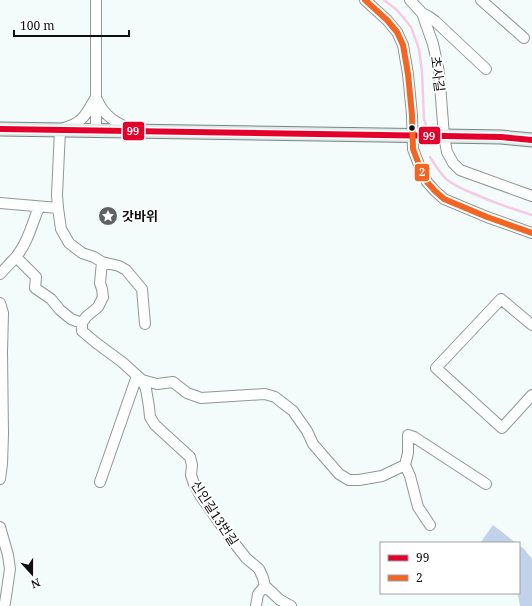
<svg xmlns="http://www.w3.org/2000/svg" width="532" height="606" font-family="'Noto Serif','Noto Sans KR',serif">
<style>
.forest{fill:#c2d3e9}
.lines{fill:none;stroke-linecap:round;stroke-linejoin:round}
.stream{stroke:#f5cbe3;stroke-width:2.5}
.minor-casing{stroke:#929695;stroke-width:12}
.major-casing{stroke:#7f8383;stroke-width:15}
.minor{stroke:#fdfffe;stroke-width:10}
.major{stroke:#daece9;stroke-width:13}
.bus-1-casing{stroke:#fff;stroke-width:9}
.bus-2-casing{stroke:#fff;stroke-width:9}
.bus-1{stroke:#e4002b;stroke-width:6}
.bus-2{stroke:#f26522;stroke-width:6}
.bus-dot{fill:#0f0f0f;stroke:#fff;stroke-width:1.5}
.labels{text-anchor:middle;dominant-baseline:central;stroke-width:4;stroke-linejoin:round;paint-order:stroke}
.street-label{font-size:13px;fill:#0f0f0f;stroke:#fff}
.poi-label{font-size:13px;font-weight:bold;fill:#0f0f0f;stroke:#fff;text-anchor:start}
.line-badge{stroke:#fff;stroke-width:1.5}
.badge-label{font-size:11px;text-anchor:middle;font-weight:bold;fill:#fff}
</style>
<rect width="100%" height="100%" fill="#f4fcfb"/>
<path class="forest" d="M493,525L516,543H480Z
M519,545L524,549L532,559V606H520L518,595L516,593H519Z"/>
<g class="lines">
<path class="stream" d="M384,0L397,10L411,27L419,49L422,72L424,119L426,125
M430,157C435,165 440,173 446,179C452,184 459,187 465,190C487,200 509,208 532,215"/>
<defs>
<path id="minor" d="M365,0L387,20L397,32L403,45L408,74L412,115L413,149L421,170L427,182L435,191L444,199L487,217L532,233
M410,0L422,13L428,16L435,21L486,69
M481,0L524,38
M422,13L433,44L439,72L444,136L447,152L453,163L460,170L532,196
M97,100C105,117 115,122 132,130
M64,128C84,122 86,114 96,97
M96,130V0
M0,203L58,208L61,229L69,243L82,253L94,257L102,262L100,283L102,289L103,297L98,307L86,317L82,323V331L95,342L122,362L142,380L146,389L149,407L150,417L155,425L190,457L192,465L191,475L194,484L200,495L228,535L246,558L259,569L263,578L265,586L258,594L256,606
M58,208L57,195L60,130
M16,257C28,242 32,224 39,207
M102,262L119,266L126,270L142,289L145,324
M0,274L16,257L36,277L35,288L51,299L60,310L71,319L82,323
M0,303L3,313L2,352L3,434L2,464L0,479
M532,325L501,299L436,368L502,428L532,395
M142,380L157,384L173,382L187,393L201,398L265,394L275,397L293,411L307,431L313,444L339,474L349,480H359L382,476L405,465L410,476L418,507L430,525
M405,465L408,453V435L414,437L486,484
M100,482L137,376
M0,527L8,555L10,569L5,603L3,606
M265,586L280,600L291,606"/>
<path id="major" d="M0,129L444,136L501,137L532,140"/>
</defs>
<use href="#minor" class="minor-casing"/>
<use href="#major" class="major-casing"/>
<use href="#minor" class="minor"/>
<use href="#major" class="major"/>
<defs>
<path id="bus-1" d="M0,129L444,136L501,137L532,140"/>
<path id="bus-2" d="M365,0L387,20L397,32L403,45L408,74L412,115L413,149L421,170L427,182L435,191L444,199L487,217L532,233"/>
</defs>
<use href="#bus-1" class="bus-1-casing"/>
<use href="#bus-2" class="bus-2-casing"/>
<use href="#bus-1" class="bus-1"/>
<use href="#bus-2" class="bus-2"/>
</g>
<defs>
<symbol id="sight-disc" viewBox="-11 -11 22 22"><circle r="9.5" fill="#5f6262" stroke="#fff"/><path d="M0-6L1.8-2.2L6-1.7L2.9 1.2L3.7 5.4L0 3.3L-3.7 5.4L-2.9 1.2L-6-1.7L-1.8-2.2Z" fill="#fff"/></symbol>
</defs>
<g fill-rule="evenodd">
<use href="#sight-disc" x="97" y="205" width="22" height="22"/>
</g>
<circle class="bus-dot" cx="412" cy="128" r="3.5"/>
<g class="labels">
<g class="street-label">
<text transform="translate(438 74) rotate(83)">초사길</text>
<text transform="translate(215 513) rotate(57)">신인길13번길</text>
</g>
<g class="poi-label">
<text x="122" y="216">갓바위</text>
</g>
</g>
<g class="line-badge">
<rect x="122" y="121" width="23" height="20" rx="4" fill="#e4002b"/>
<rect x="418" y="126" width="23" height="19" rx="4" fill="#e4002b"/>
<rect x="414" y="163" width="16" height="19" rx="4" fill="#f26522"/>
</g>
<g class="badge-label">
<text x="133" y="135">99</text>
<text x="429" y="140">99</text>
<text x="422" y="176">2</text>
</g>
<rect x="380" y="542" width="140" height="52" fill="#ffffff" stroke="#9f9f9f"/>
<rect x="388" y="555" width="20" height="6" fill="#e4002b" stroke="#9f9f9f"/>
<text x="416" y="562" font-size="12" fill="#0f0f0f">99</text>
<rect x="388" y="575" width="20" height="6" fill="#f26522" stroke="#9f9f9f"/>
<text x="416" y="582" font-size="12" fill="#0f0f0f">2</text>
<g transform="translate(32 574) rotate(159)" stroke="#ffffff" stroke-width="3" paint-order="stroke">
<path d="M0-3L7 15L0 10L-7 15Z" fill="#0f0f0f"/>
<text y="-6" font-size="11" font-weight="bold" text-anchor="middle" fill="#0f0f0f">N</text>
</g>
<path d="M14 30v6h115v-6" fill="none" stroke="#0f0f0f" stroke-width="2"/>
<text x="20" y="30" font-size="12" fill="#0f0f0f" stroke="#ffffff" stroke-width="3" paint-order="stroke">100 m</text>
</svg>
